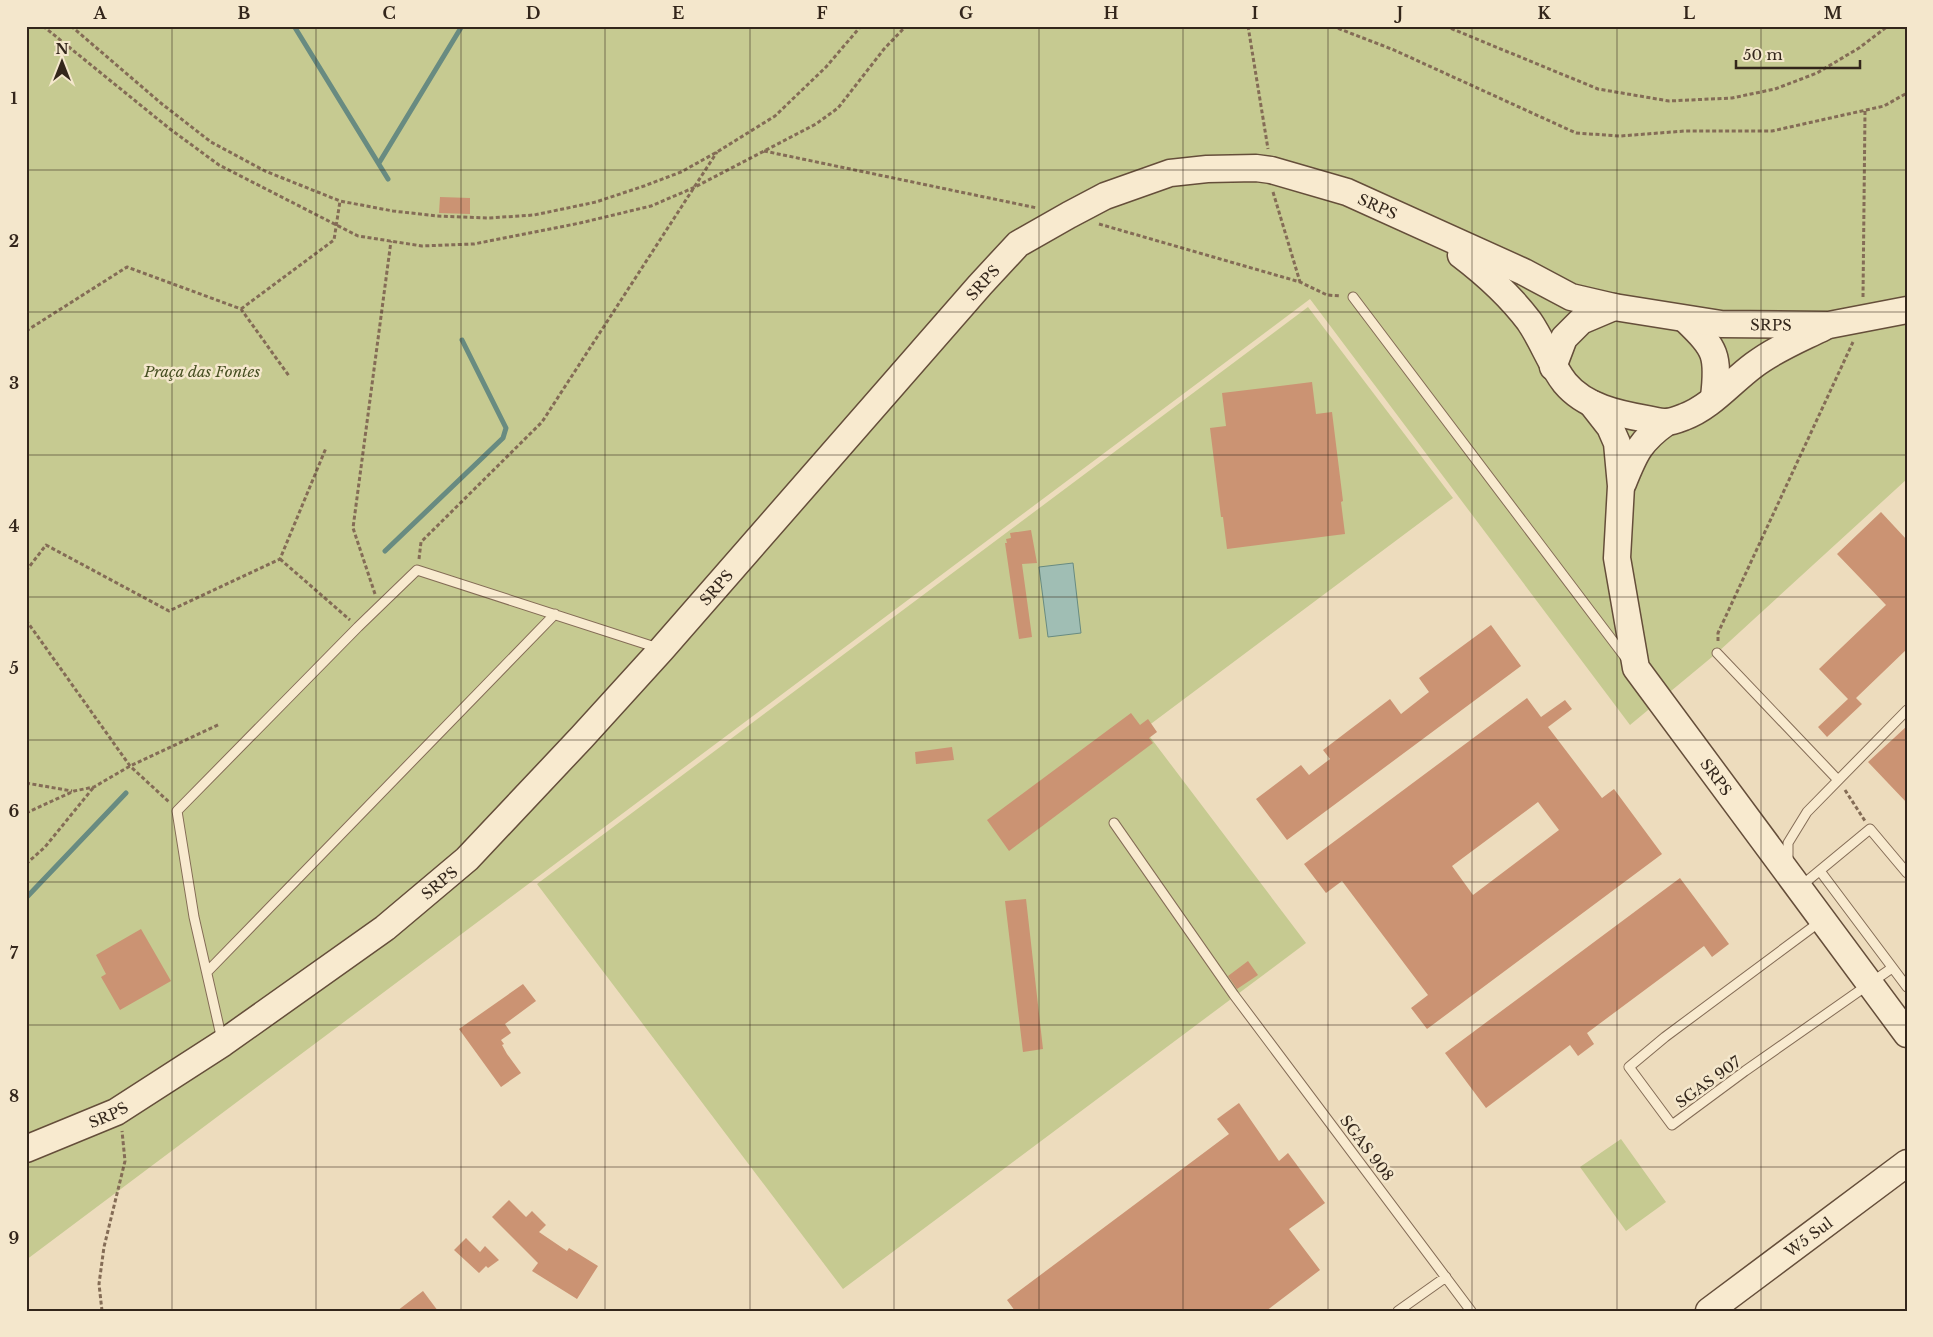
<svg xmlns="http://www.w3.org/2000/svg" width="1933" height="1337" font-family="'Libre Baskerville',serif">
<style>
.green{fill:#c6ca91}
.water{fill:#a0beb4;stroke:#688b81}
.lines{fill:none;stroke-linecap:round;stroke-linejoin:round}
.stream{stroke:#688b81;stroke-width:5}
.building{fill:#cb9373;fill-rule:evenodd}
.lane-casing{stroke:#846c56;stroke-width:11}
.secondary-casing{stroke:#654e3a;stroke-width:29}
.path{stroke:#846c56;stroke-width:3;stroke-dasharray:4 2.5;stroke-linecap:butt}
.lane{stroke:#f8eacf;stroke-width:9}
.secondary{stroke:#f8eacf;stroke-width:26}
.grid{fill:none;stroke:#33261b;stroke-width:1;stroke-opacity:0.55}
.labels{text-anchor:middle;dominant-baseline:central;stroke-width:5;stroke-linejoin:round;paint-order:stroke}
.street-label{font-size:15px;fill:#33261b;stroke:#f4e7cc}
.park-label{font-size:15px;font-style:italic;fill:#464f22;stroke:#f4e7cc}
.neatline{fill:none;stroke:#33261b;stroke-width:2}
.grid-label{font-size:16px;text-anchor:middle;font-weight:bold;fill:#33261b}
</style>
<rect width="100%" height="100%" fill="#eddcbd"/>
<path class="green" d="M26,26H1907V479L1718,652L1630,725L1310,299L26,1260Z
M1308,307L1453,498L1144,729L1306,943L843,1289L537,884Z
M1621,1139L1666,1202L1626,1231L1580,1167Z"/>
<path class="water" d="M1073,563L1081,633L1048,637L1039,567Z"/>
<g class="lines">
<path class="stream" d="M294,26L388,179
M379,163L462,26
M385,551L503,438L506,428L462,340
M26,898L126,793"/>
</g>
<path class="building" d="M440,197L470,198V214L439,213Z
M1312,382L1316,414L1332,412L1343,501L1341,502L1345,534L1227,549L1223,517H1221L1210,428L1226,426L1222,393Z
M1881,512L1907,540V649L1856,698L1862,704L1827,737L1818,727L1848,699L1819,669L1886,605L1837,554Z
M1031,530L1037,563L1022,564L1032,637L1019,639L1005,543H1007L1006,539L1011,538L1010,533Z
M1491,625L1521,666L1287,840L1256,799L1301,765L1309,775L1330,759L1323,750L1390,699L1401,714L1429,692L1419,678Z
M1527,698L1541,717L1565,700L1572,709L1548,727L1602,798L1614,789L1662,854L1427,1029L1411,1008L1428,995L1342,881L1326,893L1304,864ZM1538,802L1559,830L1473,895L1452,866Z
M1131,713L1140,725L1148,719L1157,732L1149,738L1153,743L1009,851L987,820Z
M1907,726V803L1868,762Z
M952,747L954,760L916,764L915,752Z
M1680,878L1729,944L1712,957L1704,946L1587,1033L1594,1044L1578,1056L1570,1045L1486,1108L1445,1053Z
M1026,899L1043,1049L1023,1052L1005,901Z
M141,929L171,981L120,1010L101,977L106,974L96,955Z
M1248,961L1258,975L1237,989L1228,976Z
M523,984L536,1001L505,1024L511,1033L501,1040L504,1044L502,1045L507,1054L521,1073L501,1087L459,1029Z
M1239,1103L1279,1161L1288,1153L1325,1203L1289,1229L1320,1270L1266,1311H1015L1007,1300L1229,1134L1217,1119Z
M509,1200L526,1217L532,1211L546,1225L539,1232L567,1251L569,1248L598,1266L577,1299L532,1271L538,1263L492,1217Z
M466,1238L480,1252L485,1246L499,1260L488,1268L486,1266L479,1273L454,1250Z
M423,1291L438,1311H397Z"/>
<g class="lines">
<defs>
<path id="lane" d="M1353,297L1625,657
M1717,653L1837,779
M1114,823L1234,995L1471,1311
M1788,863V843L1807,812L1907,710
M1820,871L1907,987
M1801,886L1870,829L1907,873
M1821,921L1665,1037L1629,1067L1672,1125L1745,1071L1892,968
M207,972L555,614
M222,1040L194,917L177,811L358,627L417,570L658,648
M1398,1311L1446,1277"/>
<g id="secondary">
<path d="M1461,255C1486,274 1510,296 1529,321C1543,341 1550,364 1565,383C1585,407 1618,414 1647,419C1653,420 1660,422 1666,422C1671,422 1679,419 1684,417C1711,407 1731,382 1754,365C1775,349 1800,339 1824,327"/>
<path d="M1686,320C1716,349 1719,355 1714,397"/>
<path d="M1553,367L1564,338L1581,321L1614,307"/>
<path id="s1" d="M1592,404L1610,427L1617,443L1621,486L1617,558L1636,668L1907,1034"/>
<path d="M1623,483C1635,453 1640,441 1667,422"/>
<path id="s2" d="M26,1149L116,1112L223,1043L385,928L467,859L582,737L662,649L980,285L1018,244L1069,215L1105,196L1170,173L1207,169L1256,168L1271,170L1347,192L1524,272L1571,297L1614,307L1721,324L1829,325L1907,310"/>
<path id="s3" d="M1709,1311L1907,1163"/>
</g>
</defs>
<use href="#lane" class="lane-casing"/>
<use href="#secondary" class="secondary-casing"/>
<path class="path" d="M43,26L170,129L219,165L358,236L422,246L474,244L580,223L651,206L693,188L816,124L838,108L884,49L906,26
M71,26L162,104L211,142L265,171L340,201L393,211L437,216L489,218L534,215L596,202L644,186L681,172L717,152L775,116L826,67L861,26
M1248,26L1268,149
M1332,26L1394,50L1576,133L1620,136L1685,131H1772L1884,106L1907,93
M1445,26L1598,89L1669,101L1732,98L1775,89L1817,73L1859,48L1888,26
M764,151L1037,208
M1273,192L1300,282
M1099,224L1300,282L1327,295L1341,296
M1863,297L1865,111
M241,309L334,240L340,201
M26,331L127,267L241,309L289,376
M280,559L350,620
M419,559L421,542L542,422L717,152
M26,571L46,545L169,611L280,559L326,448
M375,594L353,528L391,241
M26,620L130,766L169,802
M1718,641V633L1853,342
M26,783L72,791
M1845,790L1865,821
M26,813L74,791L94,787L130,766L220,724
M26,864L45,847L93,788
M102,1311L99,1284L104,1247L125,1161L122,1131"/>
<use href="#lane" class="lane"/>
<use href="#secondary" class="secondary"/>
</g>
<path class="grid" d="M172,26V1311M316,26V1311M461,26V1311M605,26V1311M750,26V1311M894,26V1311M1039,26V1311M1183,26V1311M1328,26V1311M1472,26V1311M1617,26V1311M1761,26V1311M26,170H1907M26,312H1907M26,455H1907M26,597H1907M26,740H1907M26,882H1907M26,1025H1907M26,1167H1907"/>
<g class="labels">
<g class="street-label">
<text stroke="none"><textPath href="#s2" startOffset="1739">SRPS</textPath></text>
<text stroke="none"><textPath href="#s2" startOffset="1304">SRPS</textPath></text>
<text stroke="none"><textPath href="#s2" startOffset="2155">SRPS</textPath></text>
<text stroke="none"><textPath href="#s2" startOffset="899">SRPS</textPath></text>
<text stroke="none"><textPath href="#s1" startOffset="409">SRPS</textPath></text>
<text stroke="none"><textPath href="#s2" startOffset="494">SRPS</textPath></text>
<text transform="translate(1708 1082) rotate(-36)">SGAS 907</text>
<text stroke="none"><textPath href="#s2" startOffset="89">SRPS</textPath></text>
<text transform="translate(1367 1148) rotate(53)">SGAS 908</text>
<text stroke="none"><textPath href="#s3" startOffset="124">W5 Sul</textPath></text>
</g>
<g class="park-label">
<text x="202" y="371">Praça das Fontes</text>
</g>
</g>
<rect width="1933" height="1337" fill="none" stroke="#f4e7cc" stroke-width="55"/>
<g transform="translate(62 62)" stroke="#f4e7cc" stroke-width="4" paint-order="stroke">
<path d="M0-4L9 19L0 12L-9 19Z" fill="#33261b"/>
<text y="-8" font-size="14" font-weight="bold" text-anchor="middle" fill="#33261b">N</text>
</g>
<path d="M1736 60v8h124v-8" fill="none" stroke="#33261b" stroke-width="2.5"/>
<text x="1743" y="60" font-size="15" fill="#33261b" stroke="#f4e7cc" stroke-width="4" paint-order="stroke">50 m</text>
<rect x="28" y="28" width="1878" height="1282" class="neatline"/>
<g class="grid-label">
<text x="100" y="19">A</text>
<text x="244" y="19">B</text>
<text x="389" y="19">C</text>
<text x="533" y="19">D</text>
<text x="678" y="19">E</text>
<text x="822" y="19">F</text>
<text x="966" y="19">G</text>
<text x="1111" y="19">H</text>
<text x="1255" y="19">I</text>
<text x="1400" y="19">J</text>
<text x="1544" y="19">K</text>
<text x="1689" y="19">L</text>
<text x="1833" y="19">M</text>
<text x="14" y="104">1</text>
<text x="14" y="247">2</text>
<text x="14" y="389">3</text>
<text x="14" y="532">4</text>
<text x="14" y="674">5</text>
<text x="14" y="817">6</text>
<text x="14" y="959">7</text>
<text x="14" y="1102">8</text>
<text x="14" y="1244">9</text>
</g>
</svg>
